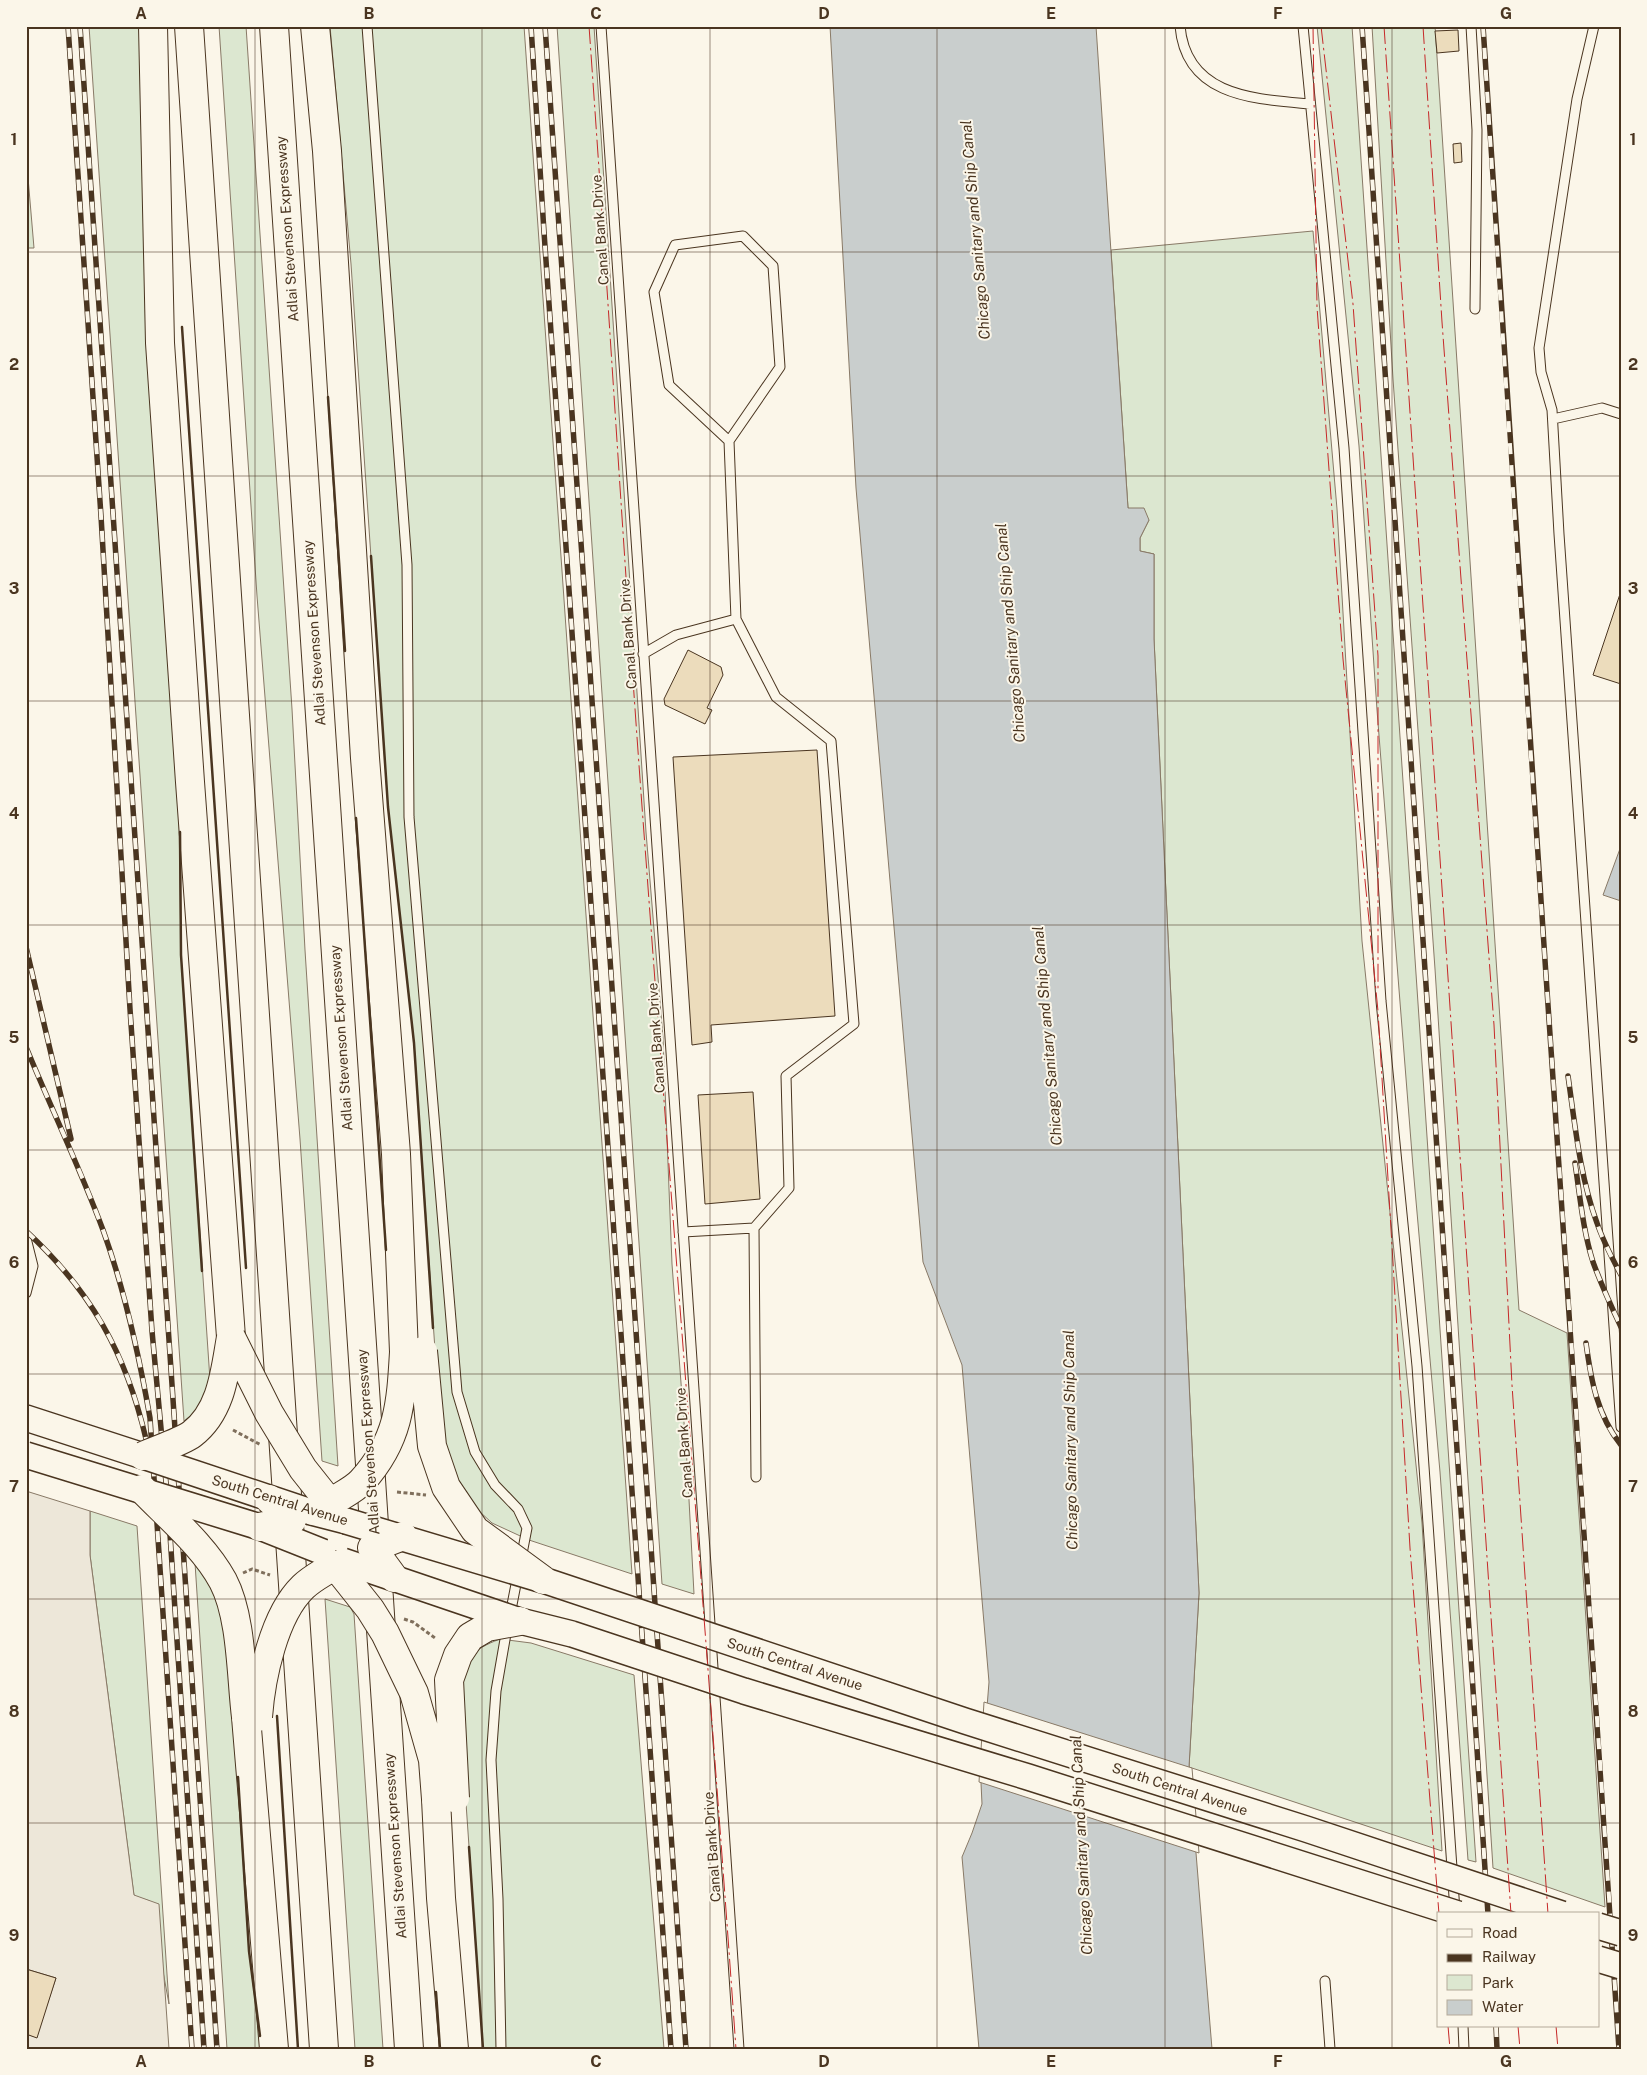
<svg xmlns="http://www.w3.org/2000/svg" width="1647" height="2075" font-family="'Public Sans',sans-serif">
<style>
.green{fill:#dce7d0;stroke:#887966}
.parking{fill:#ede7d9;stroke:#887966}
.water{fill:#c9cecd;stroke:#887966}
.pier{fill:#fbf6e9;stroke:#887966}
.building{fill:#ecdcbc;stroke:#4a3520}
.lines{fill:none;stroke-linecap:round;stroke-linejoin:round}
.lane-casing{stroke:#4a3520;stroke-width:11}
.secondary-casing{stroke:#4a3520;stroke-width:28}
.highway-casing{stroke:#4a3520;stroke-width:30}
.path{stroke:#7f6f5c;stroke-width:3;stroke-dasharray:4 2.5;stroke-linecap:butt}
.lane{stroke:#fbf6e9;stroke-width:9}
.secondary{stroke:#fbf6e9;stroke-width:25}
.highway{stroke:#fbf6e9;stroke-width:28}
.rail-casing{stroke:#4a3520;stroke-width:5.5}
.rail{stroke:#fbf6e9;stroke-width:4;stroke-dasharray:11;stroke-linecap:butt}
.secondary-bridge-casing{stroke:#4a3520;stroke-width:28;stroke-linecap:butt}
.highway-bridge-casing{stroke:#4a3520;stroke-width:30;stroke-linecap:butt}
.secondary-bridge{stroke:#fbf6e9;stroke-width:25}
.highway-bridge{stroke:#fbf6e9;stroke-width:28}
.wall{stroke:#4a3520;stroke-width:2.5}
.power{stroke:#c62828;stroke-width:1;stroke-dasharray:18 4 2.5 4;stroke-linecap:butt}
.grid{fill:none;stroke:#4a3520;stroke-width:1;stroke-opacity:0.55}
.labels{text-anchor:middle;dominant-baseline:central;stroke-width:4;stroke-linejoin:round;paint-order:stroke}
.street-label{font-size:14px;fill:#4a3520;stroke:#fbf6e9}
.water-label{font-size:15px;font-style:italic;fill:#4a3520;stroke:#fbf6e9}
.neatline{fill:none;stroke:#4a3520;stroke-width:2}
.grid-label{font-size:16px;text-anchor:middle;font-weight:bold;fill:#4a3520}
</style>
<rect width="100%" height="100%" fill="#fbf6e9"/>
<path class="green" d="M89,26H141L178,743L181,955L210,1380L199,1409L184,1421Z
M219,26H246L292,709L305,950L338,1466L322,1461L300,1139L257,596Z
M330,26H524L632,1574L529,1540L492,1523L479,1511L457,1479L446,1452L435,1350L414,1043L388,807L351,264Z
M557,26H594L646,832L663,1038L672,1264L687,1462L694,1594L662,1584Z
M1317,26H1352L1476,1862L1468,1860L1440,1472L1413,1167L1377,710L1359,446Z
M1372,26H1435L1519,1310L1567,1333L1605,1907L1493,1868L1435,969L1393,379Z
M26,154L34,248H26Z
M1313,231L1337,509L1362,941L1422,1523L1442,1851L1189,1767L1199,1593L1154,639V554L1140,551V538L1149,520L1128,508L1111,250Z
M90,1511L137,1526L169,2004L150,1901L134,1896L90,1555Z
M195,1563C216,1591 222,1614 229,1647L249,1951L261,2049H227Z
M325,1599L350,1607L354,1614L383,2049H355Z
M500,1639L531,1643L634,1675L664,2049H483L458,1687C467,1658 471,1650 500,1639Z"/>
<path class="parking" d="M26,1491L90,1511V1555L134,1895L159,1904L169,2049H26V2034L36,2037L56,1978L26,1969Z"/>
<path class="water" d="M830,26H1096L1128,508H1144L1149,520L1140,538V551L1154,554V639L1199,1593L1189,1767L1212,2049H979L962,1857L972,1833L982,1804L981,1783L989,1682L962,1365L923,1262L856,488Z
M1621,846V901L1603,895Z"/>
<path class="pier" d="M984,1702L1192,1768L1199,1853L979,1782Z"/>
<path class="building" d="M1458,30L1459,51L1437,53L1435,31Z
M1461,143L1462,162L1454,163L1453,144Z
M1621,591V684L1593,675Z
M688,650L721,667L723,675L707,708L712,710L705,724L665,705L664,699Z
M817,750L835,1016L711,1025L712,1042L692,1045L673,757Z
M753,1092L760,1199L705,1204L698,1095Z
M26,1969L56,1978L37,2038L26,2034Z"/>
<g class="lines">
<defs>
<path id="lane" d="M367,26L407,565L409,817L457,1392L475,1452L495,1485L518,1509L527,1528L521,1559
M601,26L739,2049
M1180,26C1186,97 1255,99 1310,104
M1303,26L1344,448L1381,1001L1417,1366L1455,1911
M1471,26L1477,130L1475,309
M1594,26L1577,99L1539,348L1541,372L1552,410L1559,534L1621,1427
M1553,419L1602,408L1621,414
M643,654L676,635L736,619L729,441L669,385L654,292L675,245L743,236L773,266L780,367L729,441
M754,1228L756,1477
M683,1232L754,1228L789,1188L786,1076L854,1024L831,741L776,697L736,619
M26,1238L33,1266L26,1293
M510,1615L518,1574
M1325,1981L1330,2049
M1463,2026L1464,2049
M501,2049L498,1899L491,1760L496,1691L507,1628"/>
<path id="secondary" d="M26,1418L143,1456
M311,1512L346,1521"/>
<path id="highway" d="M153,26L160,343L190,782L231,1337
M189,26L324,2049
M274,26L409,2049
M315,26L327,151L365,758L396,1154L404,1352
M246,1717L274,2049
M436,1799L441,1898L454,2049"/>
</defs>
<use href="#lane" class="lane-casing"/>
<use href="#secondary" class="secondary-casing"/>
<use href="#highway" class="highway-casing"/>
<path class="path" d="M233,1430L261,1445
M397,1492L426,1495
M243,1573L252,1569L270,1575
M404,1619L413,1622L435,1638"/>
<use href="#lane" class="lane"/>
<use href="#secondary" class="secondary"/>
<use href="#highway" class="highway"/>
<defs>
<path id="rail" d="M68,26L101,516L130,1009L152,1331L168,1504L204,2049
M80,26L217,2049
M531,26L544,232L671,2049
M545,26L686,2049
M1362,26L1488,1914
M1483,26C1525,701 1575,1374 1619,2049
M26,947L71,1139
M26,1047C51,1108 80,1168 103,1230C125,1291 139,1355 150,1418L192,2049
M1568,1076C1575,1125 1580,1177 1597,1223C1603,1241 1612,1258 1621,1275
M1575,1163C1580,1196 1583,1231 1593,1262C1601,1284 1611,1306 1621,1327
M26,1231C91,1291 126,1353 146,1439
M1586,1343C1591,1380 1597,1415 1621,1445
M1496,2026L1497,2049"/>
</defs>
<use href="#rail" class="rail-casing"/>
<use href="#rail" class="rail"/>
<defs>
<path id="secondary-bridge" d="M26,1455L260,1527L323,1552
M143,1456L311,1512
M346,1521L543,1580L965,1721L1306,1829L1562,1914
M343,1561L520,1621L572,1634L744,1691L1028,1777L1458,1914
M1598,1926L1621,1933
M1598,1959L1621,1966"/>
<path id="highway-bridge" d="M231,1337L269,1413L303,1469L330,1503C340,1496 354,1490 362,1481C399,1440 401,1404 404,1352
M423,1351L432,1446L446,1487L475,1530L543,1580
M143,1456C156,1450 181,1442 192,1434C222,1411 225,1371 231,1337
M142,1489C170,1518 204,1546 223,1581C242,1617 241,1677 246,1717
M269,1499L292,1520
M260,1527L292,1520
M394,1578L372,1548L403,1536
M258,1717C261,1677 274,1615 303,1587C312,1578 325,1572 335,1565L370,1609L385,1633L414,1693L433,1760L436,1799
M455,1798L449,1680L458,1655L470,1637L487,1627L520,1621"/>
</defs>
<use href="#secondary-bridge" class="secondary-bridge-casing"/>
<use href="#highway-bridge" class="highway-bridge-casing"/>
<use href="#secondary-bridge" class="secondary-bridge"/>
<use href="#highway-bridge" class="highway-bridge"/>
<path class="wall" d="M182,327L246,1268
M328,397L345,651
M371,556L388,807L414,1043L433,1328
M356,818L386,1250
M180,832L181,955L202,1271
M277,1716L298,2049
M238,1777L249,1951L260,2036
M469,1847L483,2049
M436,1992L440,2049"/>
<path class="power" d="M589,26C609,304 625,582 646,860C675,1256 708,1652 736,2049
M1313,26L1317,307L1343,659L1378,1011L1410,1548L1439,1914
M1321,26L1353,304L1378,656V989
M1384,26L1511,1914
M1423,26L1442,322L1494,1025L1512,1385L1548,1914
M1448,2026L1450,2049
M1518,2026L1520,2049
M1556,2026L1558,2049"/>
</g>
<path class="grid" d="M255,26V2049M482,26V2049M710,26V2049M937,26V2049M1165,26V2049M1392,26V2049M26,252H1621M26,476H1621M26,701H1621M26,925H1621M26,1150H1621M26,1374H1621M26,1599H1621M26,1823H1621"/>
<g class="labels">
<g class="street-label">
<text transform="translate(287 229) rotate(-94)">Adlai Stevenson Expressway</text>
<text transform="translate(600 230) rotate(-94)">Canal Bank Drive</text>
<text transform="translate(314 633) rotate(-94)">Adlai Stevenson Expressway</text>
<text transform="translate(628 634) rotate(-94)">Canal Bank Drive</text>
<text transform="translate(341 1038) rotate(-94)">Adlai Stevenson Expressway</text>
<text transform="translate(656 1038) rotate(-94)">Canal Bank Drive</text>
<text transform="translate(368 1442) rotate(-94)">Adlai Stevenson Expressway</text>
<text transform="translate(684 1443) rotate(-94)">Canal Bank Drive</text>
<text transform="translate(280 1500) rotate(17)">South Central Avenue</text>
<text transform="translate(795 1664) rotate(18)">South Central Avenue</text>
<text transform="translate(1180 1789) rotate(18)">South Central Avenue</text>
<text transform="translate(395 1846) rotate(-94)">Adlai Stevenson Expressway</text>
<text transform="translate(712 1847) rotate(-94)">Canal Bank Drive</text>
</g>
<g class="water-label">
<text transform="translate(975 230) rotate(-95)">Chicago Sanitary and Ship Canal</text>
<text transform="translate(1010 633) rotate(-95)">Chicago Sanitary and Ship Canal</text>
<text transform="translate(1047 1036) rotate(-95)">Chicago Sanitary and Ship Canal</text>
<text transform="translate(1070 1440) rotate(-91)">Chicago Sanitary and Ship Canal</text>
<text transform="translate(1081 1845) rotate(-93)">Chicago Sanitary and Ship Canal</text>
</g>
</g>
<rect width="1647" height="2075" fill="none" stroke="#fbf6e9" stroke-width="55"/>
<rect x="1437" y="1912" width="162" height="115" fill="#fbf6e9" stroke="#b4a999"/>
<rect x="1447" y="1929" width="25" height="8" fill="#fbf6e9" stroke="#b4a999"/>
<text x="1482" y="1938" font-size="15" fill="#4a3520">Road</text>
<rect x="1447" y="1954" width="25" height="8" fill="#4a3520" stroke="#b4a999"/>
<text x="1482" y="1962" font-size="15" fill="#4a3520">Railway</text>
<rect x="1447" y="1975" width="25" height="15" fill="#dce7d0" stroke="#b4a999"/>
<text x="1482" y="1988" font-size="15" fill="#4a3520">Park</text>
<rect x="1447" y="2000" width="25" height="15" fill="#c9cecd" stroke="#b4a999"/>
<text x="1482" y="2012" font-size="15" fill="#4a3520">Water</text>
<rect x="28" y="28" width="1592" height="2020" class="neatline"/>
<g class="grid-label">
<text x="141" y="19">A</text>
<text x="369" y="19">B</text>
<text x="596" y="19">C</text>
<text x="824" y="19">D</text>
<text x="1051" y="19">E</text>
<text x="1278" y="19">F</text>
<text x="1506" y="19">G</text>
<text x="14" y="145">1</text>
<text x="1633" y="145">1</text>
<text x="14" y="370">2</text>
<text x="1633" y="370">2</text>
<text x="14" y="594">3</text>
<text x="1633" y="594">3</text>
<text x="14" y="819">4</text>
<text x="1633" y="819">4</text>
<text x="14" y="1043">5</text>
<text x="1633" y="1043">5</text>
<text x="14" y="1268">6</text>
<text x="1633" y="1268">6</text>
<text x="14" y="1492">7</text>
<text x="1633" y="1492">7</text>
<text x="14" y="1717">8</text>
<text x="1633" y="1717">8</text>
<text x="14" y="1941">9</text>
<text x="1633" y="1941">9</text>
<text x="141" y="2067">A</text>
<text x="369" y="2067">B</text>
<text x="596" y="2067">C</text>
<text x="824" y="2067">D</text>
<text x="1051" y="2067">E</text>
<text x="1278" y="2067">F</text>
<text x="1506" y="2067">G</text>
</g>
</svg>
